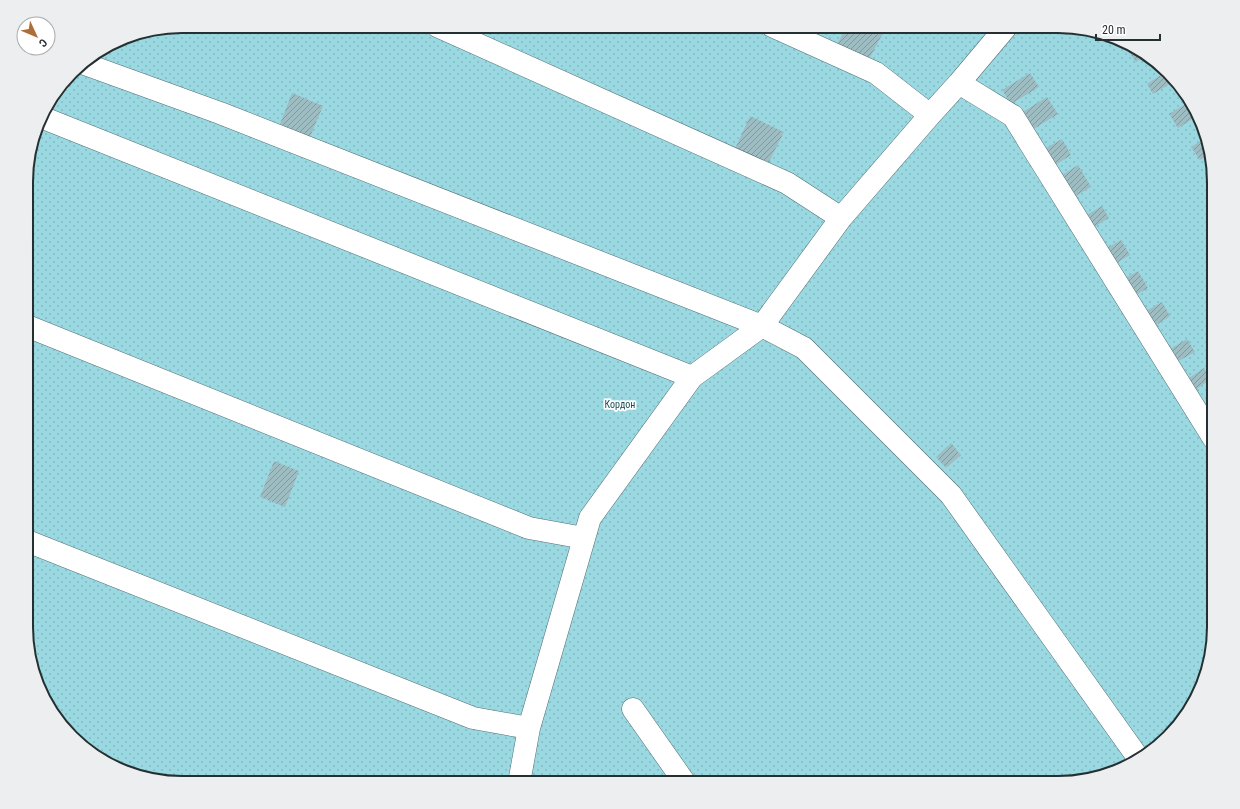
<svg xmlns="http://www.w3.org/2000/svg" width="1240" height="809" font-family="'Roboto Condensed',sans-serif">
<style>
.garden{fill:url(#garden-dots)}
.building{fill:url(#building-hatch)}
.lines{fill:none;stroke-linecap:round;stroke-linejoin:round}
.minor-casing{stroke:#527074;stroke-width:23}
.minor{stroke:#fff;stroke-width:22}
.labels{text-anchor:middle;dominant-baseline:central;stroke-width:3.5;stroke-linejoin:round;paint-order:stroke}
.park-label{font-size:10px;fill:#154c54;stroke:#fff}
.rim{fill:none;stroke:#243032;stroke-width:2}
</style>
<defs>
<pattern id="garden-dots" width="8" height="8" patternUnits="userSpaceOnUse"><rect width="8" height="8" fill="#9ad8e2"/><path d="M2 2h.1M6 6h.1" fill="none" stroke="#85bac2" stroke-width="1.8" stroke-linecap="round"/></pattern>
<pattern id="building-hatch" width="6" height="6" patternUnits="userSpaceOnUse"><rect width="6" height="6" fill="#9ebdc3"/><path d="M-1 1l2-2M0 6l6-6M5 7l2-2" fill="none" stroke="#819a9f"/></pattern>
</defs>
<rect width="100%" height="100%" fill="#e0faff"/>
<path class="garden" d="M182,26H1059L1108,34L1145,52L1193,104L1214,172V637L1206,678L1188,714L1136,762L1068,783H181L132,775L95,757L47,705L27,647V162L42,113L79,65L122,38Z"/>
<path class="building" d="M847,26H870L883,33L866,65L835,48Z
M1134,47L1145,52L1147,55L1136,62L1128,51Z
M1030,73L1039,87L1011,104L1002,90Z
M1164,73L1173,82L1153,94L1147,84Z
M292,93L323,106L310,137L280,124Z
M1047,97L1058,114L1027,133L1016,116Z
M1189,102L1197,116L1178,128L1169,114Z
M750,116L784,132L767,166L734,151Z
M1062,139L1071,155L1051,168L1041,151Z
M1204,139L1209,155L1200,160L1191,147Z
M1078,165L1091,187L1072,198L1059,177Z
M1102,206L1109,218L1089,230L1082,218Z
M1121,240L1130,255L1111,266L1102,251Z
M1138,271L1148,288L1132,297L1122,280Z
M1162,302L1170,316L1150,329L1141,314Z
M1187,339L1195,352L1173,364L1165,352Z
M1204,368L1211,379L1196,389L1189,378Z
M1214,404V430L1202,411Z
M951,443L961,455L946,468L936,457Z
M274,461L299,471L285,507L260,497Z"/>
<g class="lines">
<defs>
<path id="minor" d="M437,26L787,183L841,218
M772,26L876,73L930,115
M82,63L220,113L762,326L804,348L951,495L1139,759
M959,83L1013,116L1214,439
M41,117L692,377
M27,326L529,528L584,538
M27,541L473,718L529,728
M633,709L685,783
M519,783L529,728L590,518L692,377L762,326L841,218L930,115L959,83L1007,26"/>
</defs>
<use href="#minor" class="minor-casing"/>
<use href="#minor" class="minor"/>
</g>
<g class="labels">
<g class="park-label">
<text x="620" y="404">Кордон</text>
</g>
</g>
<path d="M0 0H1240V809H0ZM182 33H1058A149 149 0 0 1 1207 182V627A149 149 0 0 1 1058 776H182A149 149 0 0 1 33 627V182A149 149 0 0 1 182 33Z" fill="#edeeef" fill-rule="evenodd"/>
<path class="rim" d="M182 33H1058A149 149 0 0 1 1207 182V627A149 149 0 0 1 1058 776H182A149 149 0 0 1 33 627V182A149 149 0 0 1 182 33Z"/>
<g transform="translate(36 36) rotate(134)"><circle r="19" fill="#ffffff" stroke="#a7acad"/>
<path d="M0-3L7 15L0 10L-7 15Z" fill="#ae6e37"/>
<text y="-6" font-size="11" font-weight="bold" text-anchor="middle" fill="#243032">С</text>
</g>
<path d="M1096 34v6h64v-6" fill="none" stroke="#243032" stroke-width="2"/>
<text x="1102" y="34" font-size="12" fill="#243032" stroke="#ffffff" stroke-width="3" paint-order="stroke">20 m</text>
</svg>
